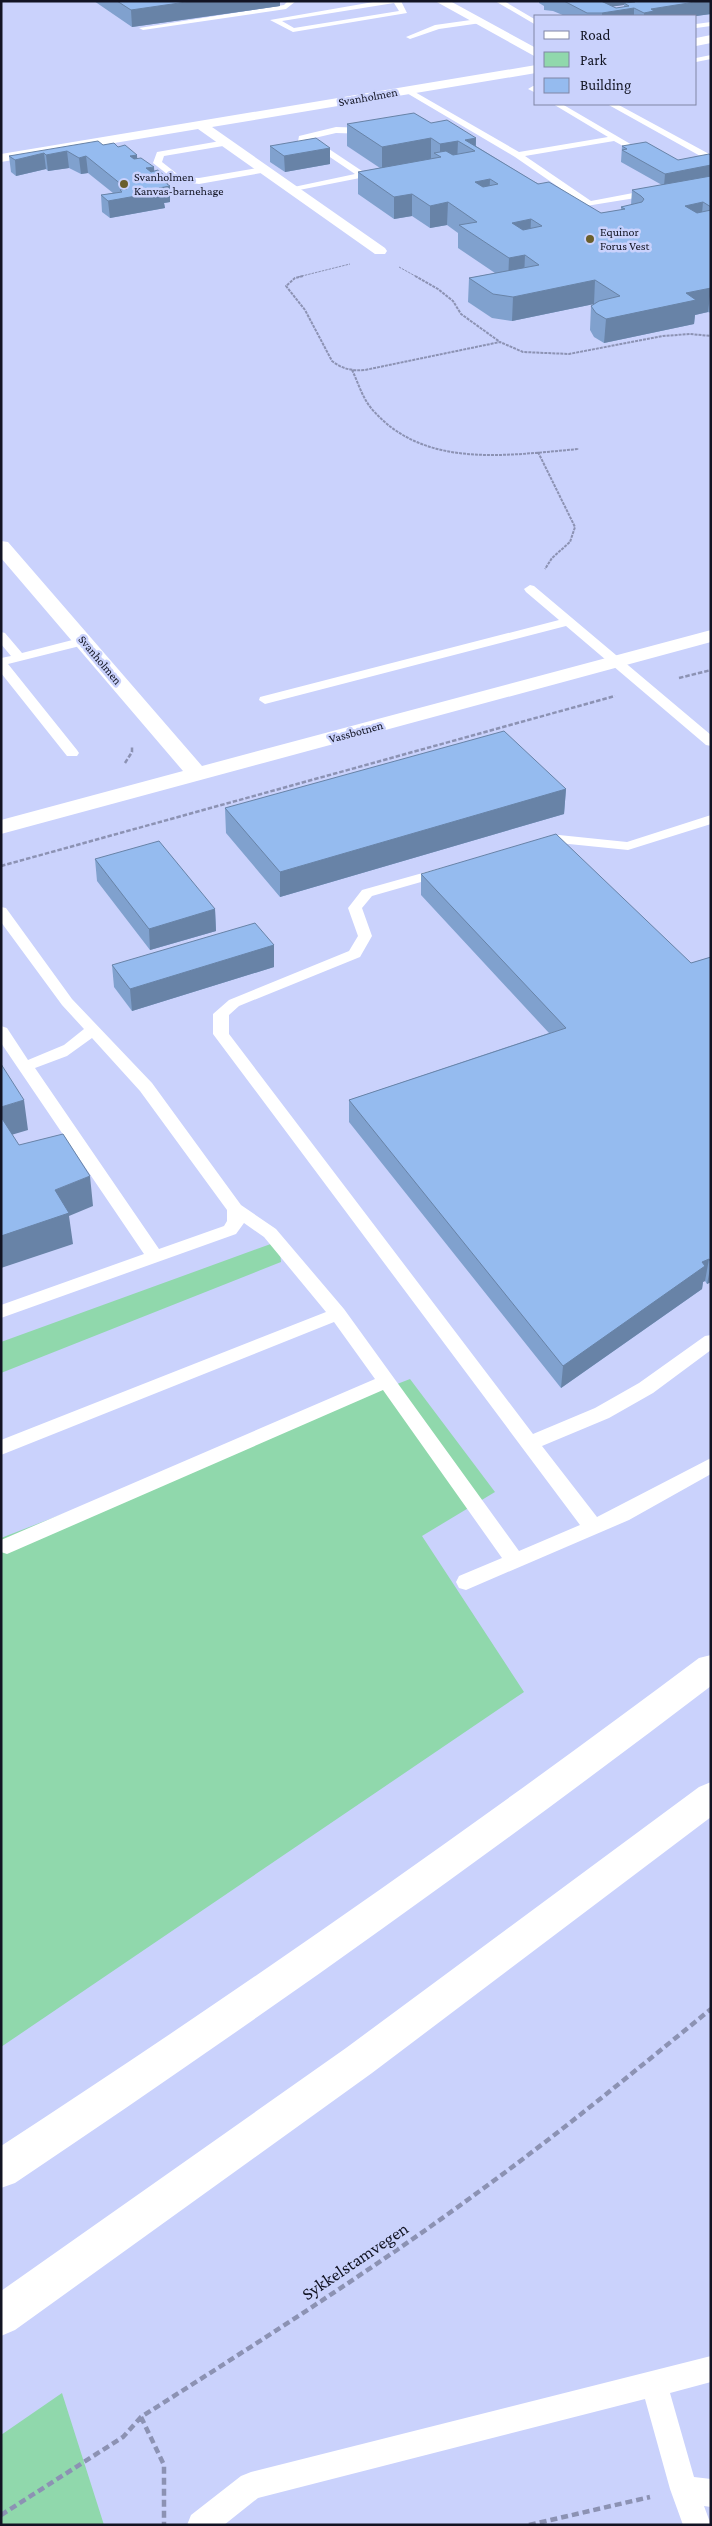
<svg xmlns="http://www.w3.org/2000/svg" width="712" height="2526" font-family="'Crimson Pro',serif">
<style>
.green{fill:#90d8ac}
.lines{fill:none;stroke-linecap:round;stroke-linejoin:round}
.path-far3{stroke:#8c92b3;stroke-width:1;stroke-dasharray:2.5 1;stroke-linecap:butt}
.path-far2{stroke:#8c92b3;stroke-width:2;stroke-dasharray:3 1;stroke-linecap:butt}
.path-far1{stroke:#8c92b3;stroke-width:2.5;stroke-dasharray:4.5 2;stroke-linecap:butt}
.path{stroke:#8c92b3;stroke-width:4.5;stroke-dasharray:7 4;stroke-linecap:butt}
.service{fill:#fff;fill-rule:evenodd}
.minor{fill:#fff;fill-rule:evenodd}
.motorway{fill:#fff;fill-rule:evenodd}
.wall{fill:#80a1ce;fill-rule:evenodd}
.shaded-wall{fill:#6883a7}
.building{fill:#95bbef;stroke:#6883a7;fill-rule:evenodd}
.poi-dot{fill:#6b5f2c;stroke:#cad2fc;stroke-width:2}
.labels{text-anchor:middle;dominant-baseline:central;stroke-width:5;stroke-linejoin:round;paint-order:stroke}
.far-street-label{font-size:12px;fill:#121423;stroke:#cad2fc}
.far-poi-label{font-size:12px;fill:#121423;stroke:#cad2fc;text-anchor:start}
.near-street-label{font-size:18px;fill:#121423;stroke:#cad2fc}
</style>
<rect width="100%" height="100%" fill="#cad2fc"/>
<path class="green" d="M279,1241L281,1262L1,1373V1342Z
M410,1379L495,1492L422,1536L524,1692L1,2047V1538Z
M62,2393L104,2525H1V2435Z"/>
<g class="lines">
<path class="path-far3" d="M399,267L417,277
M298,277L350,264"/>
<path class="path-far2" d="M303,276L295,278L286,286L305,310L332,361C342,369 352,371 365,370L500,342L523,352L569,354L663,336L690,334L711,336
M415,276L438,289L453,301L461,314L500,342
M352,370C358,382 362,397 371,408C423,470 507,455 579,449
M538,452L575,527L570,542L552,558L545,569"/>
<path class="path-far1" d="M679,678L711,670
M125,763L132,752V746
M1,866L615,696"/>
<path class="path" d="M141,2417L164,2465V2525
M1,2515L123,2437L141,2417C254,2345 368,2273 477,2193C557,2135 634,2072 711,2009
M529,2525L650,2497"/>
<path class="service" d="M288,1H296L286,9L143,30L139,28L284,5Z
M379,1H401L407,13L293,32L270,20ZM394,3L399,11L294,28L282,21Z
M495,1H504L536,20V25Z
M478,19H481V23L439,29L410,39L406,37L435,25Z
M711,22V26L696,28V24Z
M711,55V59L696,62V58Z
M533,86H536V93L528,89Z
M408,88L519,152L608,137L553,104H562L639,149L632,151L614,141L525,156L591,201L654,189L658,192L654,195L586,206L515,157L405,92L404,90Z
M607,104H617L711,155V162Z
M336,127L369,128L373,131L369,134L336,133L306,140L305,145L326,147L365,173V177L289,192V188L355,174L321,151L297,147L299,136Z
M226,140L230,143L229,145L164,156L162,162L181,177L199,178L264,167L268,170L267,172L199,184L176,181L153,163L157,152Z
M530,585L534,586L711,735V746L706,745L566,626L265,704L259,700L260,697L559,620L526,592L524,589Z
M1,632L5,633L22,653L84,637L90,641L88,644L8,664L77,750L79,753L77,756H67L1,673V658L11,656L1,644Z
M711,815V824L628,850L559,843L541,848L534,844L536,841L559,835L627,842Z
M444,867L449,868L451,871L449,874L372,896L362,908L372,936L360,957L239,1006L229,1015V1034L533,1434L595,1408L639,1383L705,1336L711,1335V1350L653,1393L609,1418L542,1446L597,1517L711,1458V1474L629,1520L466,1590L459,1588L456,1582L459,1576L502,1558L383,1390L14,1551L7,1554L1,1552V1540L375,1379L334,1322L1,1455V1440L326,1312L264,1237L244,1223L236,1234L1,1318V1305L144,1254L1,1043V1026L7,1028L28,1060L64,1045L84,1029L62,1005L1,922V907L6,908L72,999L152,1083L241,1205L276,1229L344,1309L519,1551L580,1525L213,1034V1014L229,1000L349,951L358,936L348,908L362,890ZM92,1038L140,1091L227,1210V1221L224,1226L159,1249L35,1068L67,1056Z
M711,2356V2382L670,2393L694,2477L711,2479V2507L704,2506L711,2525H683L670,2489L645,2399L258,2498L224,2525H187L191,2515L241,2476L251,2472Z"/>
<path class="minor" d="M435,1H450L536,48V57Z
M711,35V43L696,46V38Z
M536,65V73L212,127L385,248L387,251L385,254H375L198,129L1,162V154Z
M1,541L8,542L202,766L711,630V642L1,834V820L183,771L1,558Z"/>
<path class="motorway" d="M711,1655V1686C484,1859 252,2024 15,2183L1,2188V2146C239,1991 472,1828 699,1658Z
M711,1782V1817L372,2073L15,2330L1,2336V2291L346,2048L699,1787Z"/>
</g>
<path class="wall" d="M94,1H280V6L132,27Z
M539,1H711V14L696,16H565L553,11L544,10V6L539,3ZM624,5V7L616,8L612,6Z
M431,123L476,138V146L533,181L601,213L621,210V207L631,205L632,190L662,185L621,162L622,146L678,160L711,155V313L708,312L695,315L694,324L604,343L594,337L590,330L591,306L594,304L512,321L492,318L468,302L469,278L495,273L458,248V233L447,225L430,228L412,216L394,219L358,194V172L380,168L347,146V124Z
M103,145L118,147L137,155V159L154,171L167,178L170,202L164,203L165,208L110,218L102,212L101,195L113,193L88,173L81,174L69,168L48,171L46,169L16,176L11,172L9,156Z
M270,146L330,148V164L285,172L270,162Z
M566,789L564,814L280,897L226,833L225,808Z
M95,859L215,909L216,931L150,950L97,881Z
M421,874L691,963L711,957V1282L707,1284L705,1281L703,1282L702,1289L561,1388L349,1122V1100L549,1033L421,895Z
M274,945V967L132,1011L114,987L112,965Z"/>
<path class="shaded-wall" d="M193,1H280V6L132,27L131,10Z
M596,1H626V4L624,3V5L595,9Z
M701,1H711V14L696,16H644V13L651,9Z
M634,8V16H602V13Z
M431,138V160L382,169V147Z
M476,138L475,160V151L465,140Z
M458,141L457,163L440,156V144Z
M330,148V164L285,172L284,156Z
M67,151L69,168L48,171L46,155Z
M44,153L46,169L16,176L15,160Z
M137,155L138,171L130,156Z
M86,156L88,173L81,174L79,158Z
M711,165V177L664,186L665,174Z
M154,167L155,183L146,168Z
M167,178L168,186H170V202L164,203L165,208L110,218L108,201L160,179Z
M490,179L489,202L475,182Z
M412,194V216L394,219V197Z
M448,202L447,225L430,228V206Z
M703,202L701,225L685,206Z
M531,219L530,242L512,223Z
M525,255L524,278L508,282L509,258Z
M595,280L594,304L512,321L513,297Z
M711,288L708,312L695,315L694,324L604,343L606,319L686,293Z
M566,789L564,814L280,897V872Z
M215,909L216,931L150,950L149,929Z
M274,945V967L132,1011L130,989Z
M24,1100L28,1130L1,1138V1107Z
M90,1176L93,1206L69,1216L73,1244L1,1268V1236L55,1190Z
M709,1259L705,1281L703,1282L702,1289L561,1388L563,1366L702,1262Z
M711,1263V1282L707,1284Z"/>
<path class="building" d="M117,1H193L131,10Z
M564,1H601L616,8L629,6L624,3L635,2L634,1H701L651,9L654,11L644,13L634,8L602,13H587Z
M414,113L431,123L447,120L476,138L465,140L533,181L538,184L549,182L601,213L625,209L621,207L642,202L644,199L641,196L632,190L711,176V207L703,202L685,206L697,213L711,210V288L686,293L696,300L606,319L596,313L591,306L599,301L620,296L595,280L513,297L493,294L469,278L539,265L525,255L509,258L459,225L477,222L448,202L430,206L412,194L394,197L358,172L441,157L434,153L446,151L453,155L475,151L458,141L440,144L431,138L382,147L347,124ZM490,179L498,184L483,187L475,182ZM531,219L542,226L523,230L512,223Z
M316,138L330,148L284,156L270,146Z
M98,141L103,145L114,143L118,147L125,145L137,155L130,156L134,159L141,158L154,167L146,168L151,172L158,170L167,178L160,179L170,186L159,188L164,191L108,201L101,195L122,192L120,190L127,189L86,156L79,158L67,151L46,155L44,153L15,160L9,156Z
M646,142L678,160L709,154L711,155V165L665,174L622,150L627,149L622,146Z
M504,731L566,789L280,872L225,808Z
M556,834L691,963L711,957V1262L709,1259L702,1262L705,1266L563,1366L349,1100L566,1028L421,874Z
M159,841L215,909L149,929L95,859Z
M255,923L274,945L130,989L112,965Z
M1,1064L24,1100L1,1107Z
M1,1117L19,1145L63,1134L90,1176L55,1190L69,1213L1,1236Z"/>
<g class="poi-dot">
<circle cx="124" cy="184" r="5"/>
<circle cx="590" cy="239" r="5"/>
</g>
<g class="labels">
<g class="far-street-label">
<text transform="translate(368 97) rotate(-10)">Svanholmen</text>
<text transform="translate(100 660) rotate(50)">Svanholmen</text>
<text transform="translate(356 732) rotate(-15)">Vassbotnen</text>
</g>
<g class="far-poi-label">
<text x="134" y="177">Svanholmen<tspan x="134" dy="14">Kanvas-barnehage</tspan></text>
<text x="600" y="232">Equinor<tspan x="600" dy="14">Forus Vest</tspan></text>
</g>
<g class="near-street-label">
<text transform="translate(355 2261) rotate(-34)">Sykkelstamvegen</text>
</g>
</g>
<rect width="712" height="2526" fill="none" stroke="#121423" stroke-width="5"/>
<rect x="534" y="15" width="162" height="90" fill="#cad2fc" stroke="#8086a5"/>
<rect x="544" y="31" width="25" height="8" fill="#ffffff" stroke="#8086a5"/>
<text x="580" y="40" font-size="15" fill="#121423">Road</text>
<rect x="544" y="52" width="25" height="15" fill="#90d8ac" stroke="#8086a5"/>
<text x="580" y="65" font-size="15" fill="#121423">Park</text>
<rect x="544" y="78" width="25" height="15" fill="#95bbef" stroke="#8086a5"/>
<text x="580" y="90" font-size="15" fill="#121423">Building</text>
</svg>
